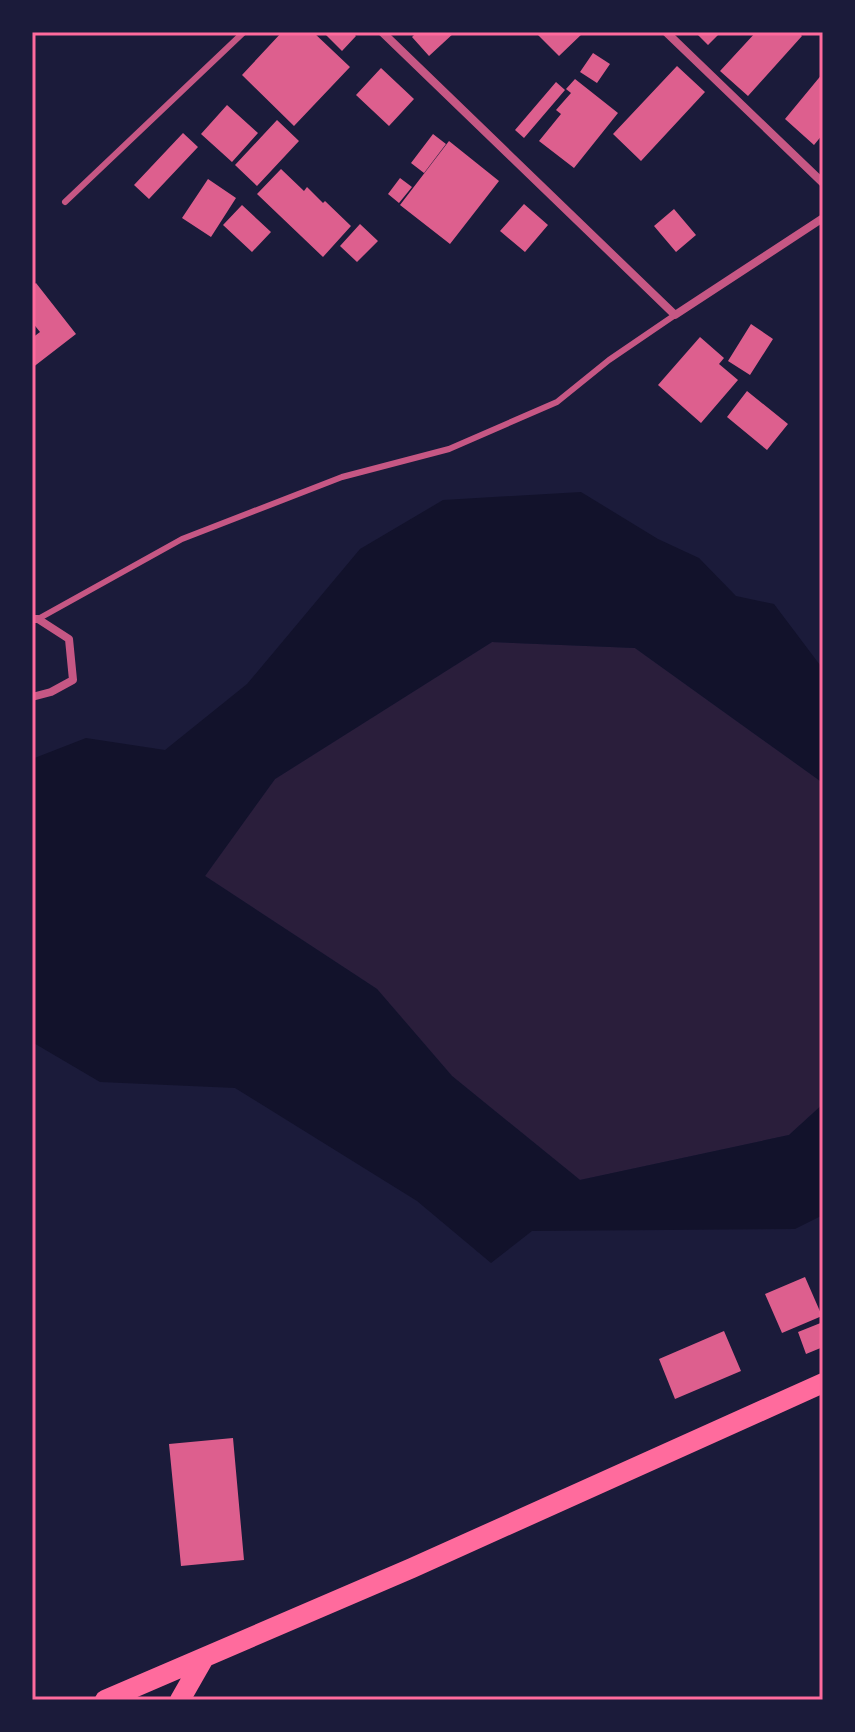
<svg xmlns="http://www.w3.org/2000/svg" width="855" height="1732" viewBox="0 0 855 1732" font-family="'Roboto Condensed',sans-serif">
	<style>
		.green { fill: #2a1e3b }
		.water { fill: #12122b }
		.building { fill: #dd5f8e }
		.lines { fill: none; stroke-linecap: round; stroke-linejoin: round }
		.service { stroke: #c65784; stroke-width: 6 }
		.minor { stroke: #c65784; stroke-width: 8 }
		.primary { stroke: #ff6b9d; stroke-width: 20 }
		.neatline { fill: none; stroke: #ff6b9d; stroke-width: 3 }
	</style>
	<rect width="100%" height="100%" fill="#1b1b3a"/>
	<path class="green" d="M 492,642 L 635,648 L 823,783 L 823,1104 L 789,1135 L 580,1180 L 452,1076 L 377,989 L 205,876 L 275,779 Z"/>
	<path class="water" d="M 581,492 L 658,539 L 699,558 L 736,596 L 774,604 L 823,669 L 823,783 L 635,648 L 492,642 L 275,779 L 205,876 L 377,989 L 452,1076 L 580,1180 L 789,1135 L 823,1104 L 823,1215 L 795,1229 L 532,1231 L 491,1263 L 417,1201 L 235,1088 L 100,1082 L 32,1042 L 32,759 L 86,738 L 165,750 L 247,684 L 360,549 L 443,500 Z"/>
	<path class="building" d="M 282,32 L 313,32 L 350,67 L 294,126 L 242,75 Z
		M 323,32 L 352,32 L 356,36 L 342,51 Z
		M 417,32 L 455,32 L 429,56 L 412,37 Z
		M 535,32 L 584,32 L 559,56 Z
		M 695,32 L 721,32 L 708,45 Z
		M 756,32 L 798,32 L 802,36 L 748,96 L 720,71 Z
		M 593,53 L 610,64 L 597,83 L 580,72 Z
		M 677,66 L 705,92 L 641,161 L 613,134 Z
		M 381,68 L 414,99 L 389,126 L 356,95 Z
		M 823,73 L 823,134 L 814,145 L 785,119 Z
		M 575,79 L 618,113 L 574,168 L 539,141 L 561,114 L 556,110 L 571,93 L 566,89 Z
		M 556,82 L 565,90 L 524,138 L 515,130 Z
		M 227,105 L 258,133 L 232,162 L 201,134 Z
		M 277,120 L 299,141 L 257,186 L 235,165 Z
		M 183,133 L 198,147 L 149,199 L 134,185 Z
		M 433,134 L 446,144 L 424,173 L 411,163 Z
		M 449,141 L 499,181 L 450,244 L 400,205 Z
		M 281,169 L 304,191 L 307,187 L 323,203 L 325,201 L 351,226 L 323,257 L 257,194 Z
		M 400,178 L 412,187 L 399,203 L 388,194 Z
		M 208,179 L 236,198 L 211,237 L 182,218 Z
		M 524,204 L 548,225 L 525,252 L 500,231 Z
		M 242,205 L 271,232 L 252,252 L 223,225 Z
		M 674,209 L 696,235 L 676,252 L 654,226 Z
		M 360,224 L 378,241 L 357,262 L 340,246 Z
		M 36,283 L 76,334 L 32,368 L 32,338 L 40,332 L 32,322 L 32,286 Z
		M 751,324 L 773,339 L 750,375 L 728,361 Z
		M 700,337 L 724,358 L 719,364 L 738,380 L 701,423 L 658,385 Z
		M 747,391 L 788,424 L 767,450 L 727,417 Z
		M 805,1277 L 822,1316 L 782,1333 L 765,1294 Z
		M 823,1322 L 823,1347 L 806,1354 L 798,1332 Z
		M 724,1331 L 741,1371 L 675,1399 L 659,1359 Z
		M 233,1438 L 244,1560 L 181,1566 L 169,1444 Z"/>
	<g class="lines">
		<path class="service" d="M 65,202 L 244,32
			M 38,619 L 182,539 L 342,477 L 449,449 L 557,402 L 609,360 L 675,315"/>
		<path class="minor" d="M 382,32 L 675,315 L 823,218
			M 666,32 L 823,183
			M 32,619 L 38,619 L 69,639 L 73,680 L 51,692 L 32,697"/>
		<path class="primary" d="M 105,1700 L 412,1568 L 823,1383
			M 180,1700 L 204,1658"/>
	</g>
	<rect width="855" height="1732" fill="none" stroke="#1b1b3a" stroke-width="68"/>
	<rect x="34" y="34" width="787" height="1664" class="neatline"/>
</svg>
